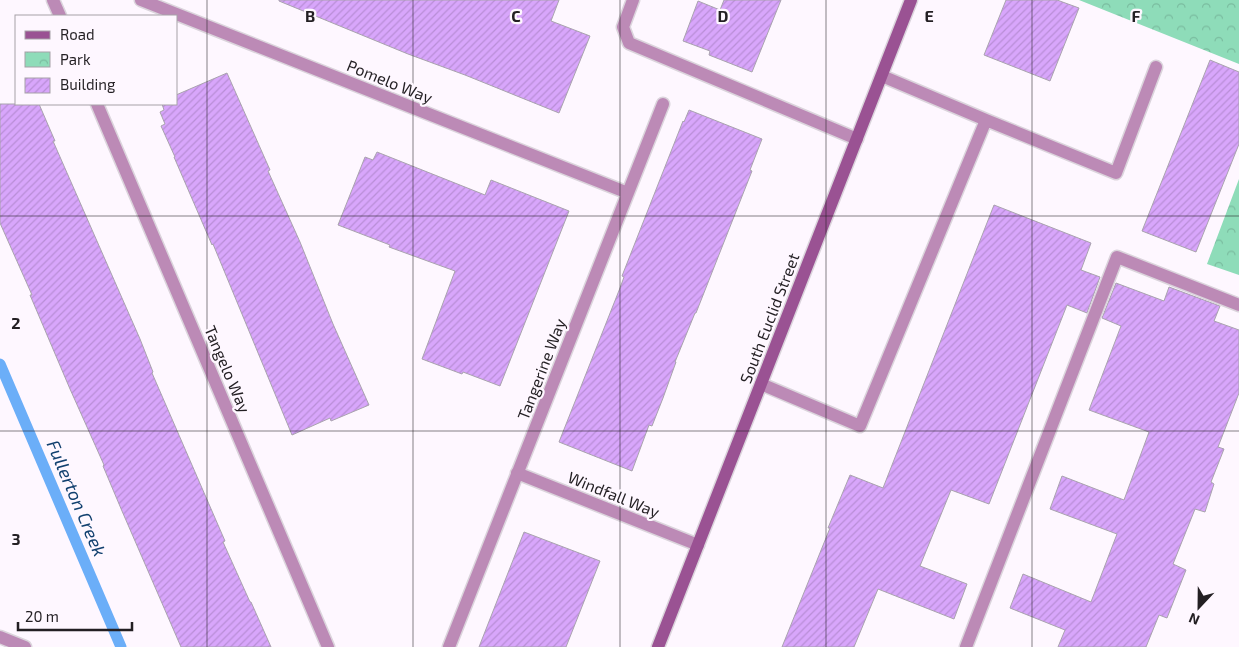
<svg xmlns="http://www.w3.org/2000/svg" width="1239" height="647" viewBox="0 0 1239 647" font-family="'Exo 2',sans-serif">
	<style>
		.park { fill: url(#park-crowns) }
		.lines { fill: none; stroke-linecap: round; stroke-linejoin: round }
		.stream { stroke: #6baef8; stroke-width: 11 }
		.building { fill: url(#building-hatch); stroke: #a9a3ae }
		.lane-casing { stroke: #dbd4dc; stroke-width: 15 }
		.street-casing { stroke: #dbd4dc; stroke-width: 15 }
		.secondary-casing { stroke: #dbd4dc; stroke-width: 15 }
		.lane { stroke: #bc8ab6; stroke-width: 12 }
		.street { stroke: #bc8ab6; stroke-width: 12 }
		.secondary { stroke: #9a5293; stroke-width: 12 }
		.grid { fill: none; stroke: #231f23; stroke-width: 1; stroke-opacity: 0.55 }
		.labels { text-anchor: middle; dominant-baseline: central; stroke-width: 4.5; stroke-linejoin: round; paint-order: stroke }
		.street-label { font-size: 16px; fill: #231f23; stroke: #fef7ff }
		.water-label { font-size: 18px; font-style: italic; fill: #11406f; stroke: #fef7ff }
		.grid-label { font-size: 16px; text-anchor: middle; font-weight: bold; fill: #231f23; stroke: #fef7ff; stroke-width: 4.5; stroke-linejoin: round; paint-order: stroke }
	</style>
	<defs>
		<pattern id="park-crowns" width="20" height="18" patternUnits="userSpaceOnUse" patternTransform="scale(1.25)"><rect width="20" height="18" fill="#8edcb9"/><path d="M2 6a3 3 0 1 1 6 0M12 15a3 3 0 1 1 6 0" fill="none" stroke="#7abc9f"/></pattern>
		<pattern id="building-hatch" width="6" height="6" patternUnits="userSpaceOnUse" patternTransform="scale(1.25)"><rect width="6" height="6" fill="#d8a6fb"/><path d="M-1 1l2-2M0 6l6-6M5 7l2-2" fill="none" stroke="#b98ed7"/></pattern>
	</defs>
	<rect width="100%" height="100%" fill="#fef7ff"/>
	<path class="park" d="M 1079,0 L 1239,0 L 1239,64 Z
		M 1239,179 L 1239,275 L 1207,264 Z"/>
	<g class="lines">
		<path class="stream" d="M 0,364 L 121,647"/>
	</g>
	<path class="building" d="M 279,0 L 559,0 L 551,21 L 590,36 L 559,113 L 465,75 L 408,54 L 279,1 Z
		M 724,0 L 781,0 L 752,72 L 709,55 L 710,51 L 683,41 L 698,1 L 720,10 Z
		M 1006,0 L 1057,0 L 1079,8 L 1050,81 L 984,55 Z
		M 1210,60 L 1239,72 L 1239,144 L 1196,252 L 1142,231 Z
		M 227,73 L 270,170 L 268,171 L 300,242 L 333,324 L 369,405 L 331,421 L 330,418 L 292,435 L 213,244 L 212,245 L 174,157 L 175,157 L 161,126 L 165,124 L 160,112 L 164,110 L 162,104 L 176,104 L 176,95 Z
		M 0,104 L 39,104 L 55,141 L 53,141 L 140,339 L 153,372 L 152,373 L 225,541 L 223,542 L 250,602 L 251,602 L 271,647 L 181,647 L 122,511 L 103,466 L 104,465 L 70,389 L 30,295 L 32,295 L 0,223 Z
		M 689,110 L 762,139 L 750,170 L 752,171 L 696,313 L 695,313 L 675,362 L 676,362 L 663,398 L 652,426 L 649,425 L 632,471 L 559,442 L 620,288 L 624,277 L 622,276 L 683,121 L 684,122 Z
		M 377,152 L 485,195 L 491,180 L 569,211 L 500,386 L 463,372 L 462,374 L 422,359 L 455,271 L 389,247 L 390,245 L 338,225 L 365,157 L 373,160 Z
		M 994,205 L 1091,243 L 1081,270 L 1100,277 L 1087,313 L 1067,305 L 989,504 L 951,490 L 920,566 L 967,584 L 954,619 L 878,589 L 854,647 L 782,647 L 830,528 L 828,528 L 850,475 L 883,488 Z
		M 1116,283 L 1164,301 L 1169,287 L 1220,306 L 1214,321 L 1239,330 L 1239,393 L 1218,447 L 1224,449 L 1211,482 L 1214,484 L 1205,512 L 1195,509 L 1173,564 L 1186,570 L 1167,618 L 1159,615 L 1146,647 L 1058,647 L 1065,630 L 1010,608 L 1023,574 L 1091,602 L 1117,534 L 1050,509 L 1062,476 L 1124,500 L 1149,432 L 1089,410 L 1121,326 L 1102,318 Z
		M 524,532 L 600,561 L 566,647 L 479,647 Z"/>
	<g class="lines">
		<g class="lane-casing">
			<path id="lane" d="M 633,0 L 623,27 L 629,43 L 857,139
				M 986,120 L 1116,173 L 1156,67
				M 761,384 L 860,426 L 986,120 L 882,76
				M 0,637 L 25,647
				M 966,647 L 1117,257 L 1239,305"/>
		</g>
		<g class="street-casing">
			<path id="street" d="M 53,0 L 60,16
				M 141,0 L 628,193
				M 97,104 L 328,647
				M 517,473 L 698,545
				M 449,647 L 663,104"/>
		</g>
		<g class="secondary-casing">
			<path id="secondary" d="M 658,647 L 911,0"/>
		</g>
		<use href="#lane" class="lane"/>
		<use href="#street" class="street"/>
		<use href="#secondary" class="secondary"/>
	</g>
	<path class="grid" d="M 207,0 L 207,647M 413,0 L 413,647M 620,0 L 620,647M 826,0 L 826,647M 1032,0 L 1032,647M 0,216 L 1239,216M 0,431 L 1239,431"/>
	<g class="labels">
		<g class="street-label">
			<text transform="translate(390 81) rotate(22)">Pomelo Way</text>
			<text transform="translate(769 318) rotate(-69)">South Euclid Street</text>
			<text transform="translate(228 369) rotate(67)">Tangelo Way</text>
			<text transform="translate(541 369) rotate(-69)">Tangerine Way</text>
			<text transform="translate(614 494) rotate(22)">Windfall Way</text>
		</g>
		<g class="water-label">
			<text transform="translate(77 498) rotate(67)">Fullerton Creek</text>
		</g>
	</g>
	<g class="grid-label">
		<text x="310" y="22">B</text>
		<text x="516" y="22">C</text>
		<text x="723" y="22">D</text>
		<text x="929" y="22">E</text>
		<text x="1136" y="22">F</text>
		<text x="16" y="329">2</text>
		<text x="16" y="545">3</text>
	</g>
	<rect x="15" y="15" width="162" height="90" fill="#fef7ff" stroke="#a6a1a7"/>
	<rect x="25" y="31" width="25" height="8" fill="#9a5293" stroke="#a6a1a7"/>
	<text x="60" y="40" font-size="15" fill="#231f23">Road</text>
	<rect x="25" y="52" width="25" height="15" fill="url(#park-crowns)" stroke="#a6a1a7"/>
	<text x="60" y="65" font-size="15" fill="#231f23">Park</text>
	<rect x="25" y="78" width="25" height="15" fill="url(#building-hatch)" stroke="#a6a1a7"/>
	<text x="60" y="90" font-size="15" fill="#231f23">Building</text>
	<g transform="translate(1199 607) rotate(202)" stroke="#fef7ff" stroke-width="4" paint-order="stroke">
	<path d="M0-4L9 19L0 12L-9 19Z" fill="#231f23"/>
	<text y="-8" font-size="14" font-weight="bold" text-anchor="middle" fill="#231f23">N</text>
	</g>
	<path d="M18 622v8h114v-8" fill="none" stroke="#231f23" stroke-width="2.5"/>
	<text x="25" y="622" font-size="15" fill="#231f23" stroke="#fef7ff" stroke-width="4" paint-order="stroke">20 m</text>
</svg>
